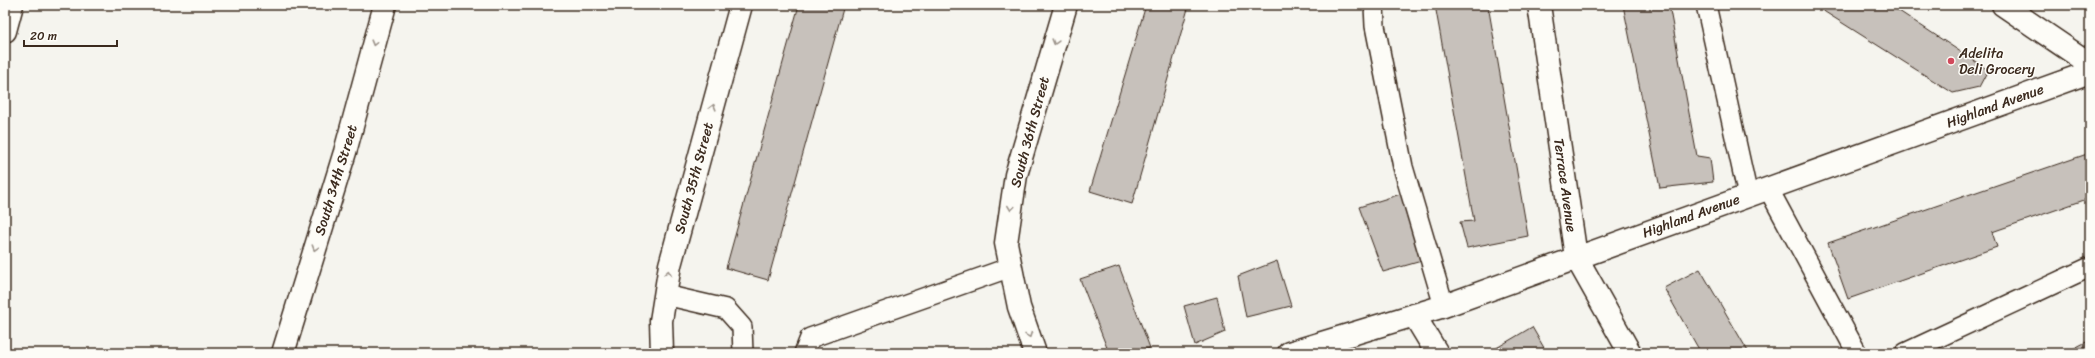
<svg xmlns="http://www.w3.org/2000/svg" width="2095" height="358" viewBox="0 0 2095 358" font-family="Sriracha,sans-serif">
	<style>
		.building { fill: #c7c1bb; stroke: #3b2a1e }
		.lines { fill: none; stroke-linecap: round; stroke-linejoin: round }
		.lane-casing { stroke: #3b2a1e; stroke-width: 22 }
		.street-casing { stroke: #3b2a1e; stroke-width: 25 }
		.secondary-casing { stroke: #3b2a1e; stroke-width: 25 }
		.lane { stroke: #fdfcf7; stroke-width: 19 }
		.street { stroke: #fdfcf7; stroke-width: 22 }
		.secondary { stroke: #fdfcf7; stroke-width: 22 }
		.oneway { stroke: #9c938a }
		.poi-dot { fill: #d1495b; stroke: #fdfcf7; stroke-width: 1.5 }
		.labels { text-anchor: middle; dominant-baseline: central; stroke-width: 3; stroke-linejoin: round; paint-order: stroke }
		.poi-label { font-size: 14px; fill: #3b2a1e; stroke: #fdfcf7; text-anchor: start }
		.street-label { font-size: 14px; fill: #3b2a1e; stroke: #fdfcf7 }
	</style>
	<rect width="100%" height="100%" fill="#f5f4ee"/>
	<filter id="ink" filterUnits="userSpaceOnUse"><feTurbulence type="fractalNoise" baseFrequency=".025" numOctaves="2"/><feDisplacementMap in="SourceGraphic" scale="8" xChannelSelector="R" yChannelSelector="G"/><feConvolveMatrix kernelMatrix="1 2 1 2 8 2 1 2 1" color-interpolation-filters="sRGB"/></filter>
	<g filter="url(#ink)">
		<path class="building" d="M 799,5 L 844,5 L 768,280 L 726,268 Z
			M 1146,5 L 1189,5 L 1132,204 L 1090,191 Z
			M 1435,5 L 1488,5 L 1528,236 L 1467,248 L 1460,222 L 1474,221 Z
			M 1623,5 L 1669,5 L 1697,156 L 1710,158 L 1713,182 L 1660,188 Z
			M 1814,5 L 1890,5 L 1988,70 L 1979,87 L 1953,93 Z
			M 2090,153 L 2090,198 L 1992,232 L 1997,247 L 1848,299 L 1828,243 Z
			M 1407,192 L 1425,260 L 1383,272 L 1359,207 Z
			M 1277,261 L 1291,306 L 1246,317 L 1238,276 Z
			M 1119,266 L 1150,348 L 1128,353 L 1109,353 L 1080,279 Z
			M 1700,269 L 1749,353 L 1701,353 L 1664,288 Z
			M 1217,297 L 1225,332 L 1195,345 L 1184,306 Z
			M 1532,327 L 1547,353 L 1488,353 Z
			M 2090,340 L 2090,353 L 2065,353 Z
			M 988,348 L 989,353 L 974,353 Z"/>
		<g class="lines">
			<g class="lane-casing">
				<path id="lane" d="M 1374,5 L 1375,26 L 1403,167 L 1444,306
					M 1706,5 L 1748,196
					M 1768,188 L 1857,353
					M 665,295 L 726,309 L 742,327 L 743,353
					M 804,353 L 810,338 L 1011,267
					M 1905,353 L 2090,267"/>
			</g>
			<g class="street-casing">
				<path id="street" d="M 2003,5 L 2090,64
					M 5,31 L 12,5
					M 1414,315 L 1437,353
					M 283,353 L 345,152 L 385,5
					M 662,353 L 661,321 L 670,265 L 741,5
					M 1035,353 L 1019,307 L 1006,243 L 1016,175 L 1066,5"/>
			</g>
			<g class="secondary-casing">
				<path id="secondary" d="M 1539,5 L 1576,257 L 1630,353
					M 1289,353 L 1444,306 L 2090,72"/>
			</g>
			<use href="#lane" class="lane"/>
			<use href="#street" class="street"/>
			<use href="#secondary" class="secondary"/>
		</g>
		<defs><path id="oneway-chevron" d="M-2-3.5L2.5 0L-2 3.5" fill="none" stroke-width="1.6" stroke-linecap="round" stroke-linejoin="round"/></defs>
		<g class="oneway">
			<use href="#oneway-chevron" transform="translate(1055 42) rotate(106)"/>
			<use href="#oneway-chevron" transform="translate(374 43) rotate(105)"/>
			<use href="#oneway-chevron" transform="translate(713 107) rotate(-75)"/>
			<use href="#oneway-chevron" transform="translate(1011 208) rotate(98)"/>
			<use href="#oneway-chevron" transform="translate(315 248) rotate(107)"/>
			<use href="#oneway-chevron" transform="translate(668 273) rotate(-81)"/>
			<use href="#oneway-chevron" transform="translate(1029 335) rotate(70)"/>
		</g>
	</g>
	<circle class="poi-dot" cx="1951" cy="61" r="4"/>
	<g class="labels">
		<g class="poi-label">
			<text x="1959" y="53">Adelita<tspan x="1959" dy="16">Deli Grocery</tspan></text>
		</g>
		<g class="street-label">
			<text transform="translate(1995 106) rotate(-20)">Highland Avenue</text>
			<text transform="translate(1030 132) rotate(-75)">South 36th Street</text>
			<text transform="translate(694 178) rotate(-75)">South 35th Street</text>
			<text transform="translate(336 180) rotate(-73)">South 34th Street</text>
			<text transform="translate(1565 185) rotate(82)">Terrace Avenue</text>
			<text transform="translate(1691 216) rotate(-20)">Highland Avenue</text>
		</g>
	</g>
	<rect width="2095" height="358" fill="none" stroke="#fdfcf7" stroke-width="20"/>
	<rect x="10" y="10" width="2075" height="338" fill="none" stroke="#3b2a1e" stroke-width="1.5" filter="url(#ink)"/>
	<path d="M24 40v6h93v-6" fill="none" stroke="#3b2a1e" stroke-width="2"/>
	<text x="30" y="40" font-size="12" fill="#3b2a1e" stroke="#fdfcf7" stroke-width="3" paint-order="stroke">20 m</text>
</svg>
